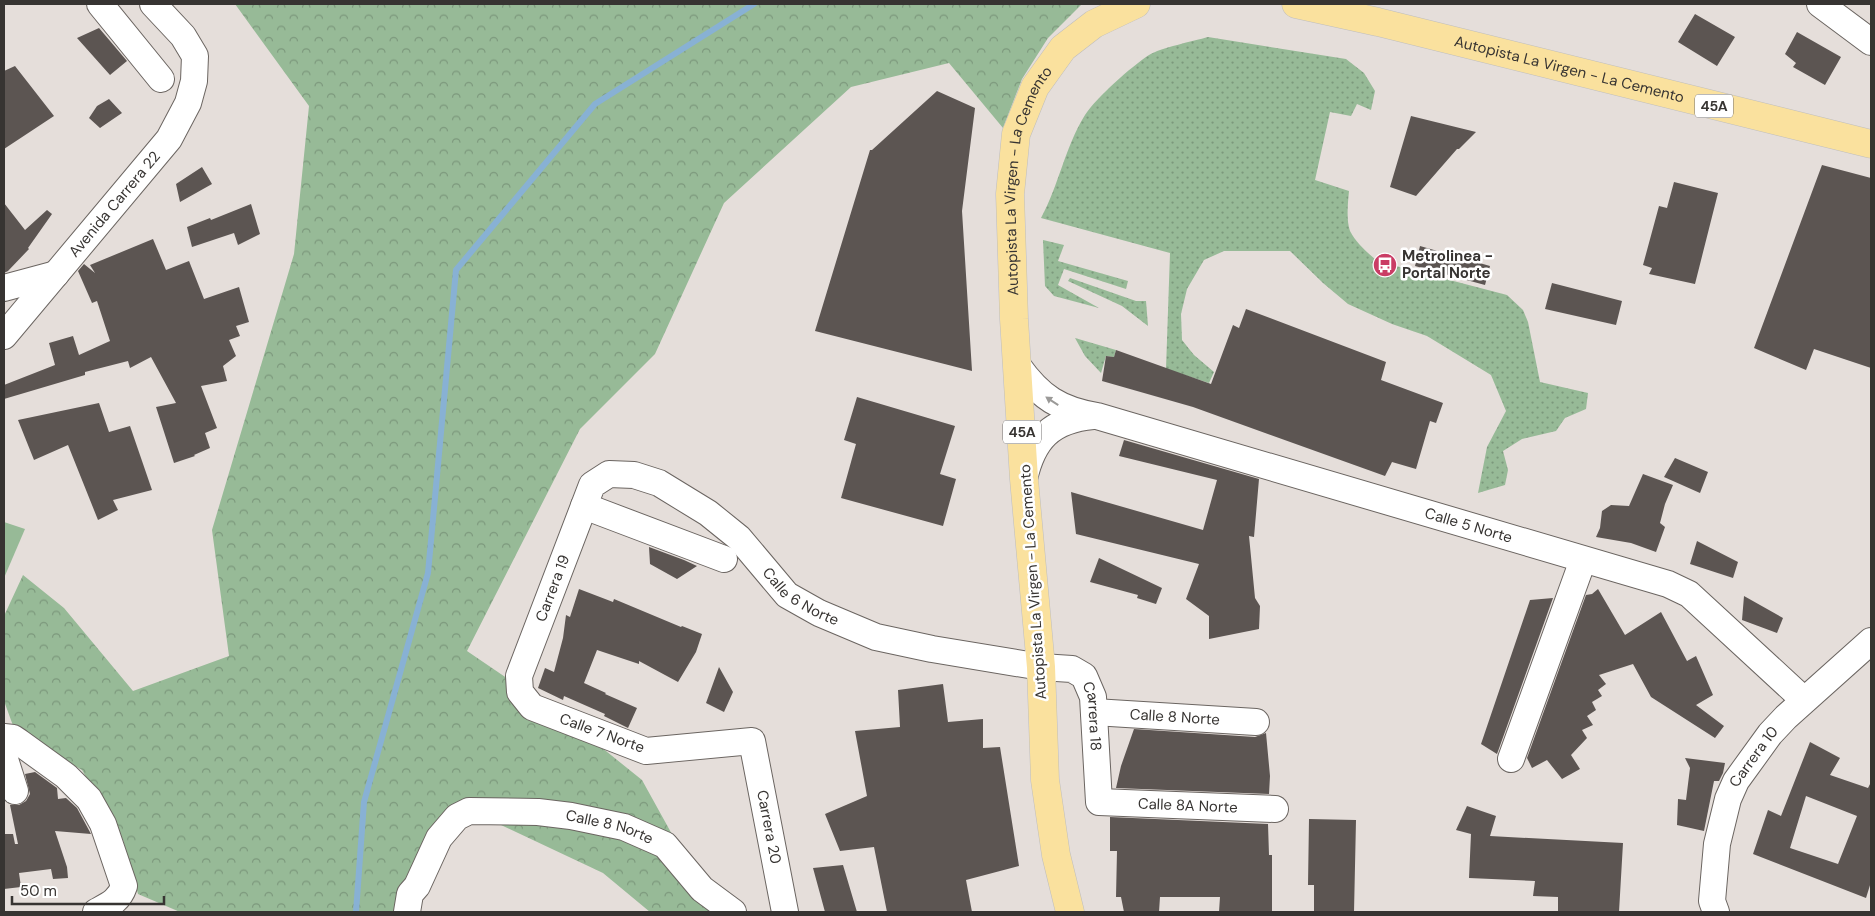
<svg xmlns="http://www.w3.org/2000/svg" width="1875" height="916" viewBox="0 0 1875 916" font-family="'DM Sans',sans-serif">
	<style>
		.grass { fill: url(#grass-dots) }
		.forest { fill: url(#forest-crowns) }
		.pitch { fill: #97ba97 }
		.lines { fill: none; stroke-linecap: round; stroke-linejoin: round }
		.stream { stroke: #88b1d4; stroke-width: 6 }
		.building { fill: #5c5552; fill-rule: evenodd }
		.minor-casing { stroke: #6b6561; stroke-width: 28 }
		.major-casing { stroke: #bfbebd; stroke-width: 29 }
		.minor { stroke: #fff; stroke-width: 26 }
		.major { stroke: #fae19e; stroke-width: 28 }
		.oneway { fill: #9b9a98 }
		.labels { text-anchor: middle; dominant-baseline: central; stroke-width: 5; stroke-linejoin: round; paint-order: stroke }
		.shield { fill: #fff; stroke: #737170; stroke-width: 1 }
		.shield-label { font-size: 14px; font-weight: bold; fill: #373432 }
		.street-label { font-size: 15px; fill: #373432; stroke: #fff }
		.poi-label { font-size: 15px; font-weight: bold; fill: #373432; stroke: #fff; text-anchor: start }
	</style>
	<defs>
		<pattern id="grass-dots" width="8" height="8" patternUnits="userSpaceOnUse" patternTransform="scale(1.25)"><rect width="8" height="8" fill="#97ba97"/><path d="M2 2h.1M6 6h.1" fill="none" stroke="#7c987c" stroke-width="1.8" stroke-linecap="round"/></pattern>
		<pattern id="forest-crowns" width="20" height="18" patternUnits="userSpaceOnUse" patternTransform="scale(1.25)"><rect width="20" height="18" fill="#97ba97"/><path d="M2 6a3 3 0 1 1 6 0M12 15a3 3 0 1 1 6 0" fill="none" stroke="#7c987c"/></pattern>
	</defs>
	<rect width="100%" height="100%" fill="#e5deda"/>
	<path class="grass" d="M 1208,37 L 1346,59 L 1364,73 L 1375,91 L 1371,110 L 1357,104 L 1351,116 L 1330,112 L 1315,180 L 1349,191 C 1348,202 1346,220 1350,231 C 1356,243 1368,253 1377,261 L 1507,295 L 1523,310 L 1528,322 L 1540,382 L 1588,393 L 1586,409 L 1565,418 L 1556,431 L 1522,439 L 1503,451 L 1508,470 L 1505,485 L 1478,493 L 1487,447 L 1506,411 L 1491,375 L 1427,336 L 1392,324 L 1348,304 L 1323,283 L 1290,251 L 1224,251 L 1204,260 L 1187,289 L 1181,314 L 1182,340 L 1194,355 L 1214,372 L 1209,383 L 1166,369 L 1170,253 L 1041,218 C 1059,185 1065,147 1085,115 C 1096,98 1132,66 1149,55 C 1160,48 1194,41 1208,37 Z
		M 1043,240 L 1064,245 L 1058,261 L 1128,281 L 1126,289 L 1064,269 L 1058,285 L 1099,308 L 1054,296 L 1045,286 Z
		M 1070,278 L 1136,301 L 1146,301 L 1148,326 L 1122,306 L 1068,281 Z
		M 1075,338 L 1116,350 L 1114,357 L 1106,356 L 1101,373 L 1085,356 Z"/>
	<path class="forest" d="M 235,4 L 1082,4 L 1048,38 L 1022,79 L 1003,128 L 949,63 L 851,87 L 724,203 L 655,354 L 580,429 L 467,651 L 560,714 L 642,780 L 715,912 L 650,912 L 603,873 L 465,808 L 406,912 L 180,912 L 138,894 L 123,840 L 82,770 L 15,731 L 4,701 L 4,616 L 23,575 L 64,608 L 133,691 L 229,656 L 212,530 L 294,254 L 309,106 Z"/>
	<path class="pitch" d="M 4,522 L 25,529 L 4,578 Z"/>
	<g class="lines">
		<path class="stream" d="M 356,912 L 364,802 L 428,573 L 456,270 L 595,104 L 754,4"/>
	</g>
	<path class="building" d="M 1695,14 L 1735,37 L 1717,66 L 1678,42 Z
		M 99,28 L 127,61 L 110,75 L 77,38 Z
		M 1797,32 L 1841,57 L 1825,85 L 1793,67 L 1796,63 L 1785,54 Z
		M 15,66 L 54,116 L 4,149 L 4,71 Z
		M 937,91 L 975,108 L 962,211 L 972,371 L 815,331 L 870,150 L 872,150 Z
		M 109,99 L 122,113 L 100,128 L 89,118 L 97,106 Z
		M 1411,116 L 1476,132 L 1459,149 L 1457,149 L 1416,196 L 1390,187 Z
		M 1822,165 L 1871,178 L 1871,368 L 1814,349 L 1806,370 L 1754,348 Z
		M 202,167 L 212,184 L 180,202 L 176,184 Z
		M 1674,182 L 1718,193 L 1695,284 L 1649,274 L 1652,268 L 1643,265 L 1659,206 L 1667,208 Z
		M 4,203 L 25,230 L 47,210 L 52,214 L 28,248 L 29,249 L 8,271 L 4,273 Z
		M 251,204 L 260,234 L 238,245 L 234,233 L 192,247 L 187,227 L 210,218 L 211,220 Z
		M 153,239 L 166,270 L 189,261 L 204,299 L 239,287 L 249,322 L 236,326 L 240,336 L 229,340 L 236,356 L 223,366 L 227,381 L 201,386 L 217,428 L 205,433 L 210,448 L 194,455 L 195,456 L 174,463 L 156,407 L 176,403 L 151,357 L 130,368 L 128,361 L 85,372 L 85,375 L 4,399 L 4,385 L 55,365 L 49,343 L 73,336 L 79,355 L 110,341 L 97,301 L 92,303 L 78,271 L 84,264 L 95,273 L 90,265 Z
		M 1420,246 L 1490,266 L 1485,285 L 1415,266 Z
		M 1552,283 L 1622,301 L 1616,325 L 1545,309 Z
		M 1246,309 L 1386,362 L 1381,380 L 1443,403 L 1436,423 L 1430,421 L 1416,469 L 1392,462 L 1385,476 L 1193,407 L 1102,381 L 1106,356 L 1114,357 L 1116,350 L 1211,384 L 1233,325 L 1239,328 Z
		M 857,397 L 955,426 L 940,474 L 956,479 L 943,526 L 841,498 L 856,444 L 844,440 Z
		M 99,403 L 109,432 L 130,426 L 152,490 L 113,500 L 118,510 L 98,520 L 68,445 L 34,460 L 18,420 Z
		M 1124,440 L 1259,479 L 1254,537 L 1249,536 L 1255,598 L 1260,606 L 1259,629 L 1209,639 L 1209,616 L 1186,599 L 1199,564 L 1076,534 L 1071,492 L 1203,530 L 1217,480 L 1119,456 Z
		M 1675,458 L 1708,472 L 1700,493 L 1664,477 Z
		M 1643,474 L 1673,485 L 1665,504 L 1660,523 L 1665,527 L 1656,552 L 1631,543 L 1596,537 L 1600,528 L 1602,511 L 1611,505 L 1629,506 Z
		M 1697,541 L 1738,562 L 1733,578 L 1690,564 Z
		M 649,547 L 684,560 L 697,566 L 677,579 L 650,564 Z
		M 1099,558 L 1162,588 L 1156,604 L 1137,598 L 1138,595 L 1090,582 Z
		M 579,589 L 613,602 L 614,599 L 681,627 L 682,626 L 702,634 L 696,652 L 678,682 L 639,661 L 639,664 L 597,650 L 584,683 L 606,693 L 605,694 L 637,708 L 628,728 L 604,716 L 605,714 L 564,696 L 563,700 L 538,688 L 545,668 L 554,672 L 563,638 L 566,615 L 570,617 Z
		M 1598,589 L 1625,635 L 1661,612 L 1687,661 L 1696,656 L 1713,695 L 1696,705 L 1724,726 L 1715,738 L 1651,697 L 1633,664 L 1599,675 L 1606,684 L 1598,690 L 1602,696 L 1592,702 L 1596,710 L 1587,716 L 1593,725 L 1582,730 L 1587,738 L 1571,755 L 1580,769 L 1562,779 L 1547,760 L 1532,768 L 1527,758 L 1586,595 L 1592,594 Z
		M 1744,596 L 1783,618 L 1777,633 L 1742,620 Z
		M 1553,598 L 1497,754 L 1481,744 L 1530,600 Z
		M 719,667 L 733,692 L 724,712 L 706,703 Z
		M 943,684 L 948,722 L 983,719 L 983,748 L 1000,747 L 1019,866 L 966,880 L 972,912 L 887,912 L 874,847 L 840,851 L 825,814 L 867,796 L 855,731 L 900,727 L 898,690 Z
		M 1134,729 L 1255,737 L 1266,733 L 1270,776 L 1269,794 L 1116,788 L 1121,766 Z
		M 1810,742 L 1840,758 L 1830,775 L 1868,788 L 1871,782 L 1871,882 L 1866,898 L 1753,854 L 1768,810 L 1781,816 ZM 1806,796 L 1857,816 L 1838,864 L 1790,848 Z
		M 1685,758 L 1725,763 L 1723,773 L 1719,781 L 1714,781 L 1704,831 L 1677,825 L 1678,799 L 1686,800 L 1690,768 Z
		M 35,772 L 57,788 L 58,799 L 66,798 L 77,808 L 91,834 L 55,831 L 67,867 L 68,878 L 53,879 L 51,869 L 19,873 L 21,887 L 4,889 L 4,834 L 13,834 L 15,844 L 18,844 L 10,805 L 19,805 L 26,801 L 30,794 L 25,774 Z
		M 1467,806 L 1496,816 L 1490,836 L 1623,843 L 1619,912 L 1558,912 L 1558,897 L 1533,896 L 1535,881 L 1469,878 L 1471,834 L 1456,830 Z
		M 1110,817 L 1268,824 L 1269,855 L 1272,855 L 1272,912 L 1219,912 L 1220,897 L 1160,897 L 1159,912 L 1124,912 L 1121,897 L 1116,897 L 1117,851 L 1110,851 Z
		M 1309,819 L 1356,820 L 1354,912 L 1314,912 L 1314,885 L 1308,885 Z
		M 843,865 L 857,912 L 825,912 L 813,868 Z"/>
	<g class="lines">
		<g class="minor-casing">
			<g id="minor">
				<path d="M 100,4 L 161,79"/>
				<path d="M 1820,4 L 1871,42"/>
				<path d="M 4,288 L 56,274"/>
				<path id="s1" d="M 4,336 L 169,139 L 188,103 L 194,81 L 195,56 L 183,36 L 153,4"/>
				<path id="s2" d="M 1018,366 C 1040,397 1060,410 1097,416 L 1668,584 L 1689,594 L 1804,700"/>
				<path d="M 1024,479 C 1033,439 1051,420 1093,416"/>
				<path d="M 584,506 L 724,559"/>
				<path id="s3" d="M 1094,712 L 1256,722"/>
				<path d="M 4,737 L 13,738 L 19,742 L 66,776 L 89,799 L 103,824 L 124,886 C 119,901 109,905 96,912"/>
				<path d="M 4,756 L 15,791"/>
				<path d="M 1511,759 L 1583,560"/>
				<path id="s4" d="M 407,912 L 410,894 L 417,886 L 439,838 L 457,817 L 469,811 L 538,812 L 571,816 L 624,827 L 665,845 L 702,889 L 733,912"/>
				<path id="s5" d="M 785,912 L 752,741 L 646,751 L 532,707 L 520,692 L 519,676 L 592,485 L 609,474 L 634,475 L 659,483 L 708,513 L 739,538 L 787,595 L 819,613 L 876,637 L 932,649 L 1041,667 L 1072,669 L 1084,676 L 1093,697 L 1099,802 L 1275,809"/>
				<path id="s6" d="M 1716,912 L 1712,901 L 1717,844 L 1728,799 L 1736,781 L 1770,734 L 1786,717 L 1871,641"/>
			</g>
		</g>
		<g class="major-casing">
			<g id="major">
				<path id="s7" d="M 1296,4 L 1378,22 L 1871,144"/>
				<path id="s8" d="M 1070,912 L 1056,855 L 1045,780 L 1041,667 L 1024,479 L 1014,319 L 1010,194 L 1016,134 L 1035,87 L 1063,48 L 1094,24 L 1136,4"/>
			</g>
		</g>
		<use href="#minor" class="minor"/>
		<use href="#major" class="major"/>
	</g>
	<defs><path id="oneway-solid" d="M-6-.8H1V-3.2L6.5 0L1 3.2V.8H-6Z" transform="scale(1.25)"/></defs>
	<use class="oneway" href="#oneway-solid" transform="translate(1052 401) rotate(-147)"/>
	<defs>
		<g id="bus-disc" transform="scale(1.25)"><circle r="9.5" fill="#ca3c65" stroke="#fff"/><path d="M-5-6H5V4H4V6H2V4H-2V6H-4V4H-5ZM-3.5-4V0h7V-4ZM-3.5 1.2v1.5H-2V1.2ZM2 1.2v1.5H3.5V1.2Z" fill="#fff"/></g>
	</defs>
	<g fill-rule="evenodd">
		<use href="#bus-disc" x="1385" y="265"/>
	</g>
	<g class="labels">
		<g class="shield">
			<rect x="1695" y="94.5" width="38" height="23" rx="4"/>
			<rect x="1003" y="420.5" width="38" height="23" rx="4"/>
		</g>
		<g class="shield-label">
			<text x="1714" y="106">45A</text>
			<text x="1022" y="432">45A</text>
		</g>
		<g class="street-label">
			<text stroke="none"><textPath href="#s7" startOffset="281">Autopista La Virgen - La Cemento</textPath></text>
			<text stroke="none"><textPath href="#s8" startOffset="738">Autopista La Virgen - La Cemento</textPath></text>
			<text stroke="none"><textPath href="#s1" startOffset="172">Avenida Carrera 22</textPath></text>
			<text stroke="none"><textPath href="#s2" startOffset="484">Calle 5 Norte</textPath></text>
			<text transform="translate(1033 582) rotate(-94)">Autopista La Virgen - La Cemento</text>
			<text stroke="none"><textPath href="#s5" startOffset="532">Carrera 19</textPath></text>
			<text stroke="none"><textPath href="#s5" startOffset="898">Calle 6 Norte</textPath></text>
			<text stroke="none"><textPath href="#s5" startOffset="1239">Carrera 18</textPath></text>
			<text stroke="none"><textPath href="#s3" startOffset="81">Calle 8 Norte</textPath></text>
			<text transform="translate(602 733) rotate(20)">Calle 7 Norte</text>
			<text stroke="none"><textPath href="#s6" startOffset="165">Carrera 10</textPath></text>
			<text stroke="none"><textPath href="#s5" startOffset="1414">Calle 8A Norte</textPath></text>
			<text transform="translate(769 827) rotate(79)">Carrera 20</text>
			<text stroke="none"><textPath href="#s4" startOffset="265">Calle 8 Norte</textPath></text>
		</g>
		<g class="poi-label">
			<text x="1402" y="256">Metrolinea -<tspan x="1402" dy="17">Portal Norte</tspan></text>
		</g>
	</g>
	<rect width="1875" height="916" fill="none" stroke="#373432" stroke-width="10"/>
	<path d="M12 896v8h152v-8" fill="none" stroke="#373432" stroke-width="2.5"/>
	<text x="20" y="896" font-size="15" fill="#373432" stroke="#ffffff" stroke-width="4" paint-order="stroke">50 m</text>
</svg>
